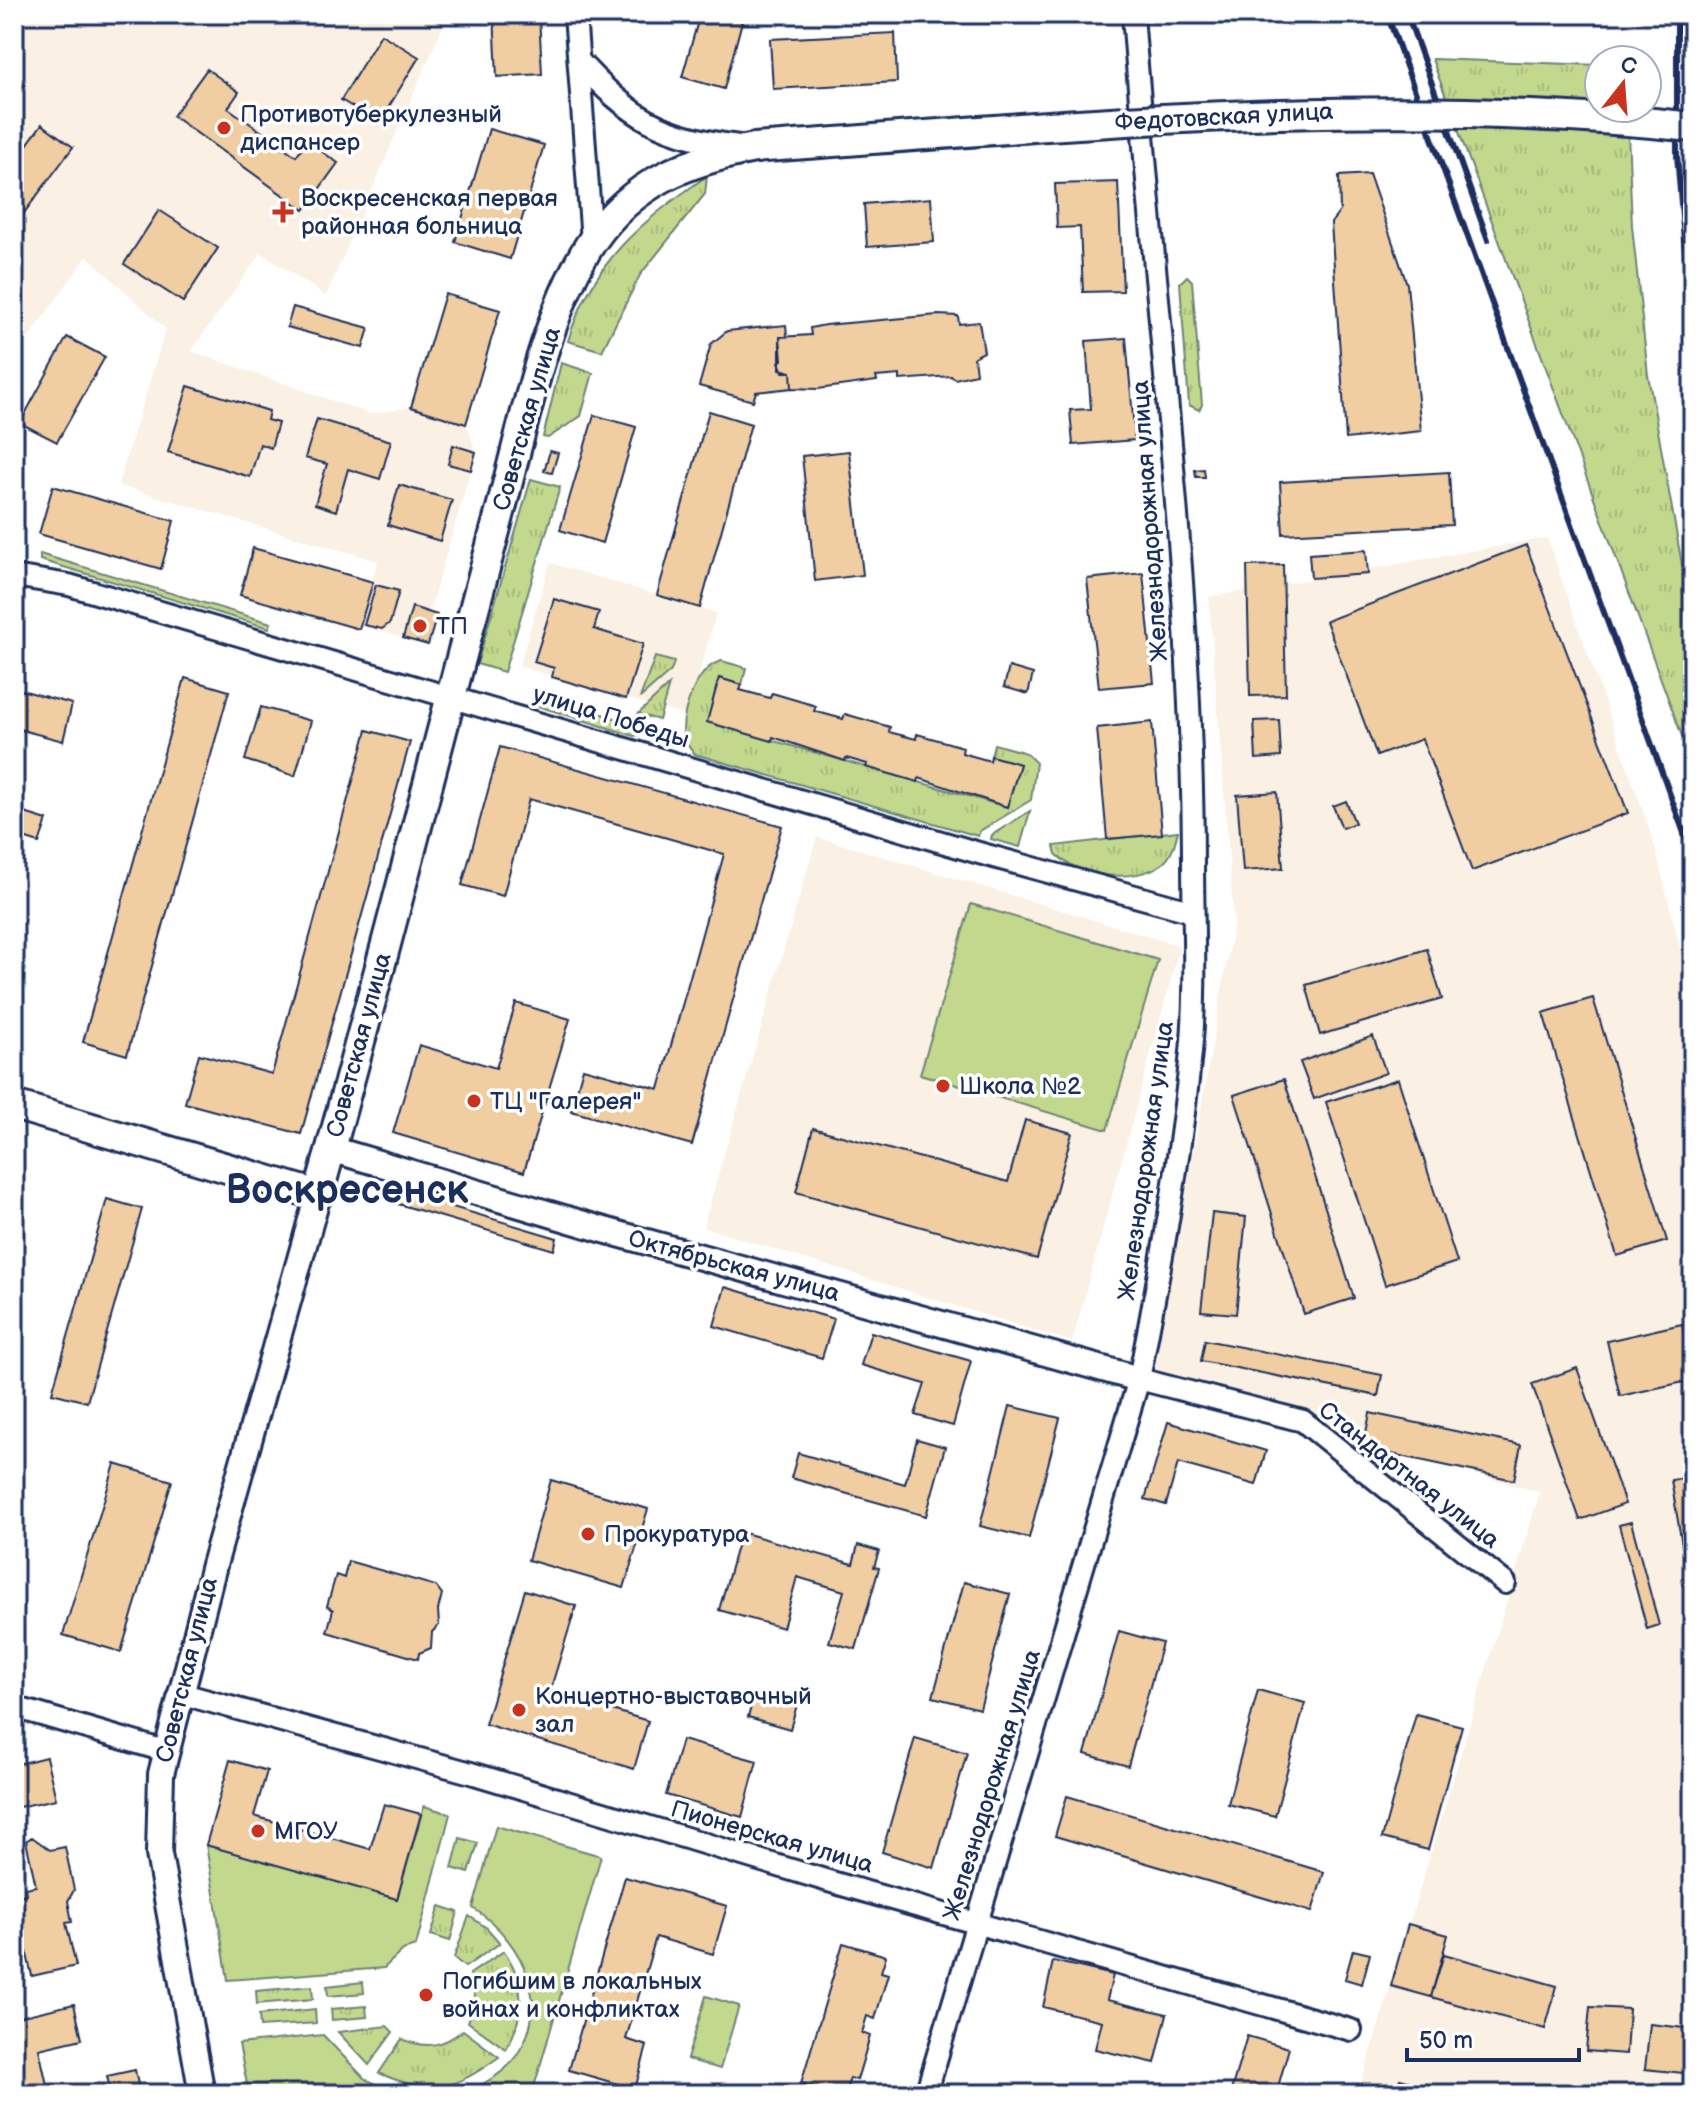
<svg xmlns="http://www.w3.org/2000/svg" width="1707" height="2108" viewBox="0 0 1707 2108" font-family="'Balsamiq Sans',sans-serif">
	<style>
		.built { fill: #faf0e3 }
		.grass { fill: url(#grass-tufts); stroke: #6e8476; stroke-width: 2 }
		.green { fill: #c2d88d; stroke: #6e8476; stroke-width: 2 }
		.building { fill: #f0cea1; stroke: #1b2f5e; stroke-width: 2 }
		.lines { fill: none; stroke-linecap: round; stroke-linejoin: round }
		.minor-casing { stroke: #1b2f5e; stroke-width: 26 }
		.tertiary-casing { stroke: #1b2f5e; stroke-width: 30 }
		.secondary-casing { stroke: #1b2f5e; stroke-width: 34 }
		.minor { stroke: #fff; stroke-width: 20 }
		.tertiary { stroke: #fff; stroke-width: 24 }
		.secondary { stroke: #fff; stroke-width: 28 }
		.rail { stroke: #1b2f5e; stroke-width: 6 }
		.secondary-bridge-casing { stroke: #1b2f5e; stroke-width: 34; stroke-linecap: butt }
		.secondary-bridge { stroke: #fff; stroke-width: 28 }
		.poi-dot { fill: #c8321e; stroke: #fff; stroke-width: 3 }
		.labels { text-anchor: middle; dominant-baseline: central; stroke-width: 7; stroke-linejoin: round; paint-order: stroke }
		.poi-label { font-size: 24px; fill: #1b2f5e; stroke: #fff; text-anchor: start }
		.street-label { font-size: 24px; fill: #1b2f5e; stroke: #fff }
		.town-label { font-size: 40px; font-weight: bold; fill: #1b2f5e; stroke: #fff }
	</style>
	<defs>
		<pattern id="grass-tufts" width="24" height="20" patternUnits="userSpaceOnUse" patternTransform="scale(2)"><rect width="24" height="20" fill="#c2d88d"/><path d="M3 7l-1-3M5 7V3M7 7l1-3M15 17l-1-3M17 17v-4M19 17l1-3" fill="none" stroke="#a6ba7c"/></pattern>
	</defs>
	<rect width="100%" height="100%" fill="#fff"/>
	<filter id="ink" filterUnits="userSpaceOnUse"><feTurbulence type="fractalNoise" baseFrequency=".0125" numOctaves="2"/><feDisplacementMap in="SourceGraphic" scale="16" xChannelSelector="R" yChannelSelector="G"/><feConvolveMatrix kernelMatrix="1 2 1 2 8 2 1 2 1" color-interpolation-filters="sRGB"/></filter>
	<g filter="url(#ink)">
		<path class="built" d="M 14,14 L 448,14 L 326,296 L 261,253 L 191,351 L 370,414 L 411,407 L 466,424 L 476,452 L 429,612 L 437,615 L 428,645 L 360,625 L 378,561 L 118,485 L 166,329 L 87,256 L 14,358 Z
			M 1547,538 L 1653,840 L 1693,1001 L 1693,2094 L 1358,2094 L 1540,1492 L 1152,1386 L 1234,922 L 1209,597 Z
			M 550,563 L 716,613 L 687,716 L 519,666 Z
			M 817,837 L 1180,946 L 1072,1342 L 703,1227 Z"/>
		<path class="grass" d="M 1432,59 L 1599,65 L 1599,108 L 1627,108 L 1632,226 L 1648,375 L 1693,626 L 1693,766 Z
			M 707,176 L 705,194 L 640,275 L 602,351 L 568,341 C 592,262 641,221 707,176 Z
			M 1187,276 L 1192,281 L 1202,405 L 1199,410 L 1189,405 L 1180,283 Z
			M 561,363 L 593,373 L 581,416 L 548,438 L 543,437 Z
			M 531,479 L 560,487 L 504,672 L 477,664 Z
			M 40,554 L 271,623 L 269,628 L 40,560 Z
			M 655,657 L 674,662 L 671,671 L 640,698 Z
			M 722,661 L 746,668 L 742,685 L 719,678 L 707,722 L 1007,807 L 1020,764 L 991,756 L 994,744 L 1026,753 L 1036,763 L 1031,800 L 980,831 L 978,836 L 695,754 C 689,748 682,740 683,731 C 683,707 698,666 722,661 Z
			M 669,685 L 659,720 L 638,714 Z
			M 551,699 L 652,729 L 654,731 L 634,736 L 534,705 Z
			M 1030,811 L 1020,847 L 991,839 L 992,835 Z
			M 1178,831 C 1175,843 1172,857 1162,864 C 1135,884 1078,877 1056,854 L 1054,846 Z
			M 460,1838 L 478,1843 L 469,1873 L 452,1868 Z
			M 440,1906 L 458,1912 L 450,1941 L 431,1935 Z
			M 469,1916 L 487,1928 L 500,1943 L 465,1967 L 454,1958 Z
			M 504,1951 C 526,1982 525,2017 506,2049 L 468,2022 C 475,2005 476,1992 470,1974 Z
			M 363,1982 L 364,1993 L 328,1996 L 327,1986 Z
			M 312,1986 L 313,1999 L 257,2004 L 256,1991 Z
			M 366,2006 L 367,2017 L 332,2020 L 331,2009 Z
			M 315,2009 L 316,2023 L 260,2027 L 259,2015 Z
			M 387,2026 L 393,2032 L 369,2065 L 338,2032 Z
			M 463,2030 L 499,2057 C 454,2090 431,2096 379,2073 L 402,2039 C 426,2049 442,2047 463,2030 Z"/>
		<path class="green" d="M 971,904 L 1158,960 L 1107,1130 L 920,1074 Z
			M 424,1806 L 450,1814 L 416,1946 L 403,1950 L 384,1968 L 228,1980 L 206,1845 L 397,1899 Z
			M 496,1826 L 601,1856 L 532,2094 L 462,2094 C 478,2087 497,2078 509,2065 C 557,2011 525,1942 473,1908 Z
			M 706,1996 L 739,2006 L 720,2069 L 687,2059 Z
			M 323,2035 L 365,2079 L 398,2094 L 249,2094 L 239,2044 Z"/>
		<path class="building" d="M 494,14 L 539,14 L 542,74 L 497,77 Z
			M 700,14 L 744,14 L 724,89 L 682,77 Z
			M 895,33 L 897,82 L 773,89 L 770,39 Z
			M 381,34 L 419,57 L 379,123 L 341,100 Z
			M 207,69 L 239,92 L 228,108 L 296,156 L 307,141 L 338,163 L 304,210 L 173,116 Z
			M 42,124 L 73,147 L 21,217 L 14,218 L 14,163 Z
			M 489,129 L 544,145 L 510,259 L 455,242 Z
			M 1369,174 L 1407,284 L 1421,431 L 1346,439 L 1331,223 L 1340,211 L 1339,176 Z
			M 1118,182 L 1123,291 L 1083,292 L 1080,227 L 1057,228 L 1055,184 Z
			M 931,198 L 934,242 L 867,247 L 864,204 Z
			M 159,210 L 218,248 L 183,302 L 124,264 Z
			M 445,294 L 500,310 L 466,424 L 411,407 Z
			M 293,307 L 369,328 L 363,348 L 287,327 Z
			M 938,315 L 958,316 L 959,324 L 979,322 L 984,352 L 974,357 L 976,374 L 955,379 L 951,376 L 900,380 L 900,375 L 876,377 L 877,381 L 818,389 L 792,388 L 791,372 L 780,369 L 780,337 L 811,335 L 810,328 L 825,325 Z
			M 786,325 L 787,337 L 780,337 L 782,360 L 779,362 L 783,372 L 791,372 L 792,388 L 756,392 L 753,401 L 699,386 L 711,344 L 727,331 Z
			M 67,337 L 105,357 L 57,442 L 20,423 Z
			M 1126,338 L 1135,440 L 1073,445 L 1070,410 L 1091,409 L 1086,341 Z
			M 188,386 L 269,411 L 267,420 L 278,423 L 271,448 L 260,444 L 250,477 L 168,452 Z
			M 709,411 L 751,424 L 700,608 L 657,595 Z
			M 594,415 L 636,427 L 602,543 L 560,530 Z
			M 317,419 L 391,441 L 380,479 L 348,469 L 336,511 L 315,504 L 327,464 L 305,458 Z
			M 453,445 L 476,452 L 471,470 L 448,464 Z
			M 550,451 L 558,453 L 552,473 L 544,471 Z
			M 849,451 L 863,575 L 815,581 L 802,456 Z
			M 1204,469 L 1205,477 L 1196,477 L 1195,470 Z
			M 1449,472 L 1452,525 L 1283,534 L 1280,482 Z
			M 399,485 L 452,500 L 440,541 L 388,525 Z
			M 53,486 L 174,521 L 161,569 L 39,534 Z
			M 1526,545 L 1628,813 L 1472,871 L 1422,739 L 1377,756 L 1326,621 Z
			M 253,548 L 373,582 L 359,629 L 240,595 Z
			M 1366,550 L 1368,574 L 1311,578 L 1309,554 Z
			M 1283,565 L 1286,695 L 1250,696 L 1247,566 Z
			M 1143,573 L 1154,683 L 1099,688 L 1087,579 Z
			M 376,585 L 399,591 L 390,623 L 382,629 L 364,625 Z
			M 554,599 L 599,612 L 594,629 L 643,644 L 626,699 L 552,677 L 554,668 L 534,662 Z
			M 412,607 L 437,615 L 428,645 L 403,638 Z
			M 1009,667 L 1033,674 L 1028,694 L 1004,687 Z
			M 185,678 L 229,691 L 127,1055 L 83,1042 Z
			M 719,678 L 742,685 L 740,690 L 770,698 L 772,693 L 816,706 L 814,711 L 843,719 L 845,714 L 890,727 L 889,732 L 916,739 L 917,734 L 963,747 L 962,753 L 990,761 L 991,756 L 1020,764 L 1007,807 L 919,778 L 918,782 L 866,767 L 867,764 L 846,758 L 845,761 L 773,737 L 772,741 L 707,722 Z
			M 14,688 L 72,704 L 63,741 L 14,728 Z
			M 261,707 L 311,721 L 295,776 L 245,760 Z
			M 1279,720 L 1281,757 L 1256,759 L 1254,721 Z
			M 1152,722 L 1162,834 L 1107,839 L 1097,728 Z
			M 367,730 L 410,742 L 301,1134 L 185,1103 L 199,1054 L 272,1074 Z
			M 500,747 L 782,826 L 692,1145 L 571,1111 L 583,1068 L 659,1089 L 724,854 L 529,799 L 503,896 L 462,885 Z
			M 1277,792 L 1283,868 L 1243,871 L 1237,795 Z
			M 1346,801 L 1355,823 L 1342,828 L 1333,806 Z
			M 15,810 L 47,820 L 39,843 L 14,835 Z
			M 1427,949 L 1442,999 L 1320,1035 L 1306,985 Z
			M 1593,998 L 1667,1241 L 1617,1256 L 1543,1013 Z
			M 516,1003 L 570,1019 L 524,1172 L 393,1133 L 419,1045 L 496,1068 Z
			M 1373,1036 L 1386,1073 L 1314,1099 L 1300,1062 Z
			M 1284,1079 L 1354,1298 L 1304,1314 L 1234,1095 Z
			M 1398,1079 L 1457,1262 L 1385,1285 L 1326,1102 Z
			M 1025,1120 L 1072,1133 L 1037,1259 L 796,1192 L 813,1128 L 1008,1182 Z
			M 392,1189 L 557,1238 L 554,1250 L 388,1201 Z
			M 107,1199 L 142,1209 L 87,1402 L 52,1393 Z
			M 1212,1213 L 1246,1217 L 1236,1314 L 1201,1311 Z
			M 725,1287 L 834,1319 L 822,1358 L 714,1326 Z
			M 1682,1324 L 1693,1380 L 1620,1396 L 1607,1341 Z
			M 871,1332 L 971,1361 L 953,1426 L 915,1415 L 925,1384 L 861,1365 Z
			M 1205,1340 L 1382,1375 L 1378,1396 L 1201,1361 Z
			M 1577,1368 L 1625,1504 L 1580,1520 L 1532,1384 Z
			M 1010,1406 L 1060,1418 L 1029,1538 L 980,1526 Z
			M 1370,1413 L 1521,1445 L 1514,1480 L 1363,1448 Z
			M 1168,1422 L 1266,1451 L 1256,1485 L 1178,1463 L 1166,1505 L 1145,1499 Z
			M 917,1439 L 945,1447 L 926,1516 L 791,1478 L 798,1453 L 905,1484 Z
			M 115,1464 L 172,1481 L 121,1652 L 63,1635 Z
			M 1693,1477 L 1693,1609 L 1671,1480 Z
			M 551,1480 L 648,1509 L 624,1588 L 528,1560 Z
			M 1631,1522 L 1659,1625 L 1647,1629 L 1619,1525 Z
			M 741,1532 L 853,1564 L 858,1545 L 879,1551 L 874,1567 L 879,1568 L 856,1649 L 829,1642 L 844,1591 L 797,1577 L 783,1628 L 719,1610 Z
			M 348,1561 L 436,1586 L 442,1594 L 438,1610 L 439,1625 L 432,1632 L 431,1648 L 419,1653 L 418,1659 L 327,1632 L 333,1610 L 327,1606 L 336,1575 L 344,1578 Z
			M 964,1582 L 1010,1594 L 980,1709 L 933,1697 Z
			M 525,1590 L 576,1606 L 550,1691 L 648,1721 L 634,1769 L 485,1724 Z
			M 1119,1631 L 1162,1643 L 1128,1766 L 1085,1754 Z
			M 1258,1690 L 1305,1703 L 1275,1816 L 1228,1804 Z
			M 755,1693 L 797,1705 L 790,1729 L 748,1717 Z
			M 1416,1714 L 1462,1726 L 1428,1850 L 1382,1838 Z
			M 915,1738 L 967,1753 L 934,1868 L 882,1852 Z
			M 682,1740 L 757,1761 L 742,1817 L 666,1795 Z
			M 46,1757 L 56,1799 L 14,1808 L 14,1765 Z
			M 230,1760 L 267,1771 L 254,1816 L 370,1849 L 384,1804 L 421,1814 L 397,1899 L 206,1845 Z
			M 1067,1796 L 1324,1872 L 1312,1912 L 1055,1836 Z
			M 32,1837 L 50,1850 L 65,1847 L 74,1890 L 68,1901 L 72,1922 L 66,1923 L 76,1966 L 32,1976 L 14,1898 L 26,1894 L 25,1888 L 36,1886 L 26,1841 Z
			M 625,1877 L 727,1906 L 713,1954 L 656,1937 L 626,2039 L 647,2046 L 635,2089 L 569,2070 Z
			M 1408,1924 L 1448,1935 L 1431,1997 L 1391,1986 Z
			M 843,1943 L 886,1956 L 881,1972 L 888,1974 L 875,2019 L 867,2016 L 862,2033 L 870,2036 L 857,2080 L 850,2078 L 845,2094 L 837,2094 L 801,2083 Z
			M 1353,1950 L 1370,1954 L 1362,1984 L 1345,1979 Z
			M 1444,1954 L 1557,1986 L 1545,2029 L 1431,1997 Z
			M 1053,1961 L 1113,1975 L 1107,2000 L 1167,2014 L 1155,2063 L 1095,2049 L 1102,2021 L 1043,2007 Z
			M 74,2004 L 82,2039 L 39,2049 L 49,2094 L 14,2094 L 14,2018 Z
			M 1590,2007 L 1629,2009 L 1626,2054 L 1586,2051 Z
			M 1650,2024 L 1693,2029 L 1693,2074 L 1645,2069 Z
			M 1247,2036 L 1289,2048 L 1276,2094 L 1230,2094 Z
			M 135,2070 L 140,2094 L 111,2094 L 107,2076 Z
			M 1400,2079 L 1456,2094 L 1396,2094 Z"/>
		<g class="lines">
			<g class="minor-casing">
				<path id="minor" d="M 575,14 L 592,241
					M 579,61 C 630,118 663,137 739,146
					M 14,576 L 69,585 L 979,853 L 1193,912
					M 1139,1379 L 1303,1421 L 1505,1583
					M 179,1693 L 471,1773 L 835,1883 L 1351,2030
					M 14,1707 L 165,1751
					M 926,2094 L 1139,1379 C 1160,1271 1180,1161 1191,1052 C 1197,989 1193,923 1193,859 C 1192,577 1154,296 1133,14"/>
			</g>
			<g class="tertiary-casing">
				<path id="tertiary" d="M 331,1149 L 604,1230 L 1139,1379
					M 202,2094 L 159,1854 L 161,1774 L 214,1565 L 318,1195"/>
			</g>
			<g class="secondary-casing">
				<path id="secondary" d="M 14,1105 L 318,1195 C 380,975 435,752 495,531 C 519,445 544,312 593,240 C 633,182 689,160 755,148"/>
			</g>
			<use href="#minor" class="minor"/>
			<use href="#tertiary" class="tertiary"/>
			<use href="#secondary" class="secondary"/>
			<path class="rail" d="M 1387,14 L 1693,858
				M 1407,14 L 1488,240
				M 1677,14 L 1677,155 L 1693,349
				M 1691,14 L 1693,162"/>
			<g class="secondary-bridge-casing">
				<path id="secondary-bridge" d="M 755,148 C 1068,125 1380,93 1693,127"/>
			</g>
			<use href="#secondary-bridge" class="secondary-bridge"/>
		</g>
	</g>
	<g class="poi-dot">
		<circle cx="224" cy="128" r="8"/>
		<path d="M279 200h8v8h8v8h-8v8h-8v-8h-8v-8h8z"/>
		<circle cx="420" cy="626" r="8"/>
		<circle cx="943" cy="1086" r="8"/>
		<circle cx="474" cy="1101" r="8"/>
		<circle cx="588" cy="1534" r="8"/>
		<circle cx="519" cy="1710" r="8"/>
		<circle cx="258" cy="1831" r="8"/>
		<circle cx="426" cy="1995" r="8"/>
	</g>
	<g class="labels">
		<g class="poi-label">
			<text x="240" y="114">Противотуберкулезный<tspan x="240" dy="28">диспансер</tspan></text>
			<text x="301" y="198">Воскресенская первая<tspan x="301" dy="28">районная больница</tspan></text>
			<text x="436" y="626">ТП</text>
			<text x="959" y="1086">Школа №2</text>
			<text x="490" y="1101">ТЦ "Галерея"</text>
			<text x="604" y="1534">Прокуратура</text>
			<text x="535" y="1696">Концертно-выставочный<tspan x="535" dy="28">зал</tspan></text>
			<text x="274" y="1831">МГОУ</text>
			<text x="442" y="1981">Погибшим в локальных<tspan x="442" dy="28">войнах и конфликтах</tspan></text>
		</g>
		<g class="street-label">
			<text transform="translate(1224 117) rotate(-3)">Федотовская улица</text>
			<text transform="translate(527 419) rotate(-74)">Советская улица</text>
			<text transform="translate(1150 521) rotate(-94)">Железнодорожная улица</text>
			<text transform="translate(611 717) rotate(17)">улица Победы</text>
			<text transform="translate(359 1045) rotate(-75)">Советская улица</text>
			<text transform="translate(1146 1161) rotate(-82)">Железнодорожная улица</text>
			<text transform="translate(734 1266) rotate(15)">Октябрьская улица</text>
			<text transform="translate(1409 1475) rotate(38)">Стандартная улица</text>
			<text transform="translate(187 1670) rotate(-76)">Советская улица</text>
			<text transform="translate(992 1785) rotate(-73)">Железнодорожная улица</text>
			<text transform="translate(772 1837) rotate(16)">Пионерская улица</text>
		</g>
		<g class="town-label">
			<text x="347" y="1191">Воскресенск</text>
		</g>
	</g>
	<rect width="1707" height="2108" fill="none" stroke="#fff" stroke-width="48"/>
	<rect x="24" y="24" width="1659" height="2060" fill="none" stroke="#1b2f5e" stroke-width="3" filter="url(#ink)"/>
	<g transform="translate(1623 84) rotate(17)"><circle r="38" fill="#ffffff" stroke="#a4acbf" stroke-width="2"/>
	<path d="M0-6L14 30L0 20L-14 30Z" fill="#c8321e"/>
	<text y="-12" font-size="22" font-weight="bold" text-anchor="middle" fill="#1b2f5e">С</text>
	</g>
	<path d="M1407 2048v12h172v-12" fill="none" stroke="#1b2f5e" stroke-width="4"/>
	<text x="1419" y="2048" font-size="24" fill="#1b2f5e" stroke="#ffffff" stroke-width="6" paint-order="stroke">50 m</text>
</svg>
